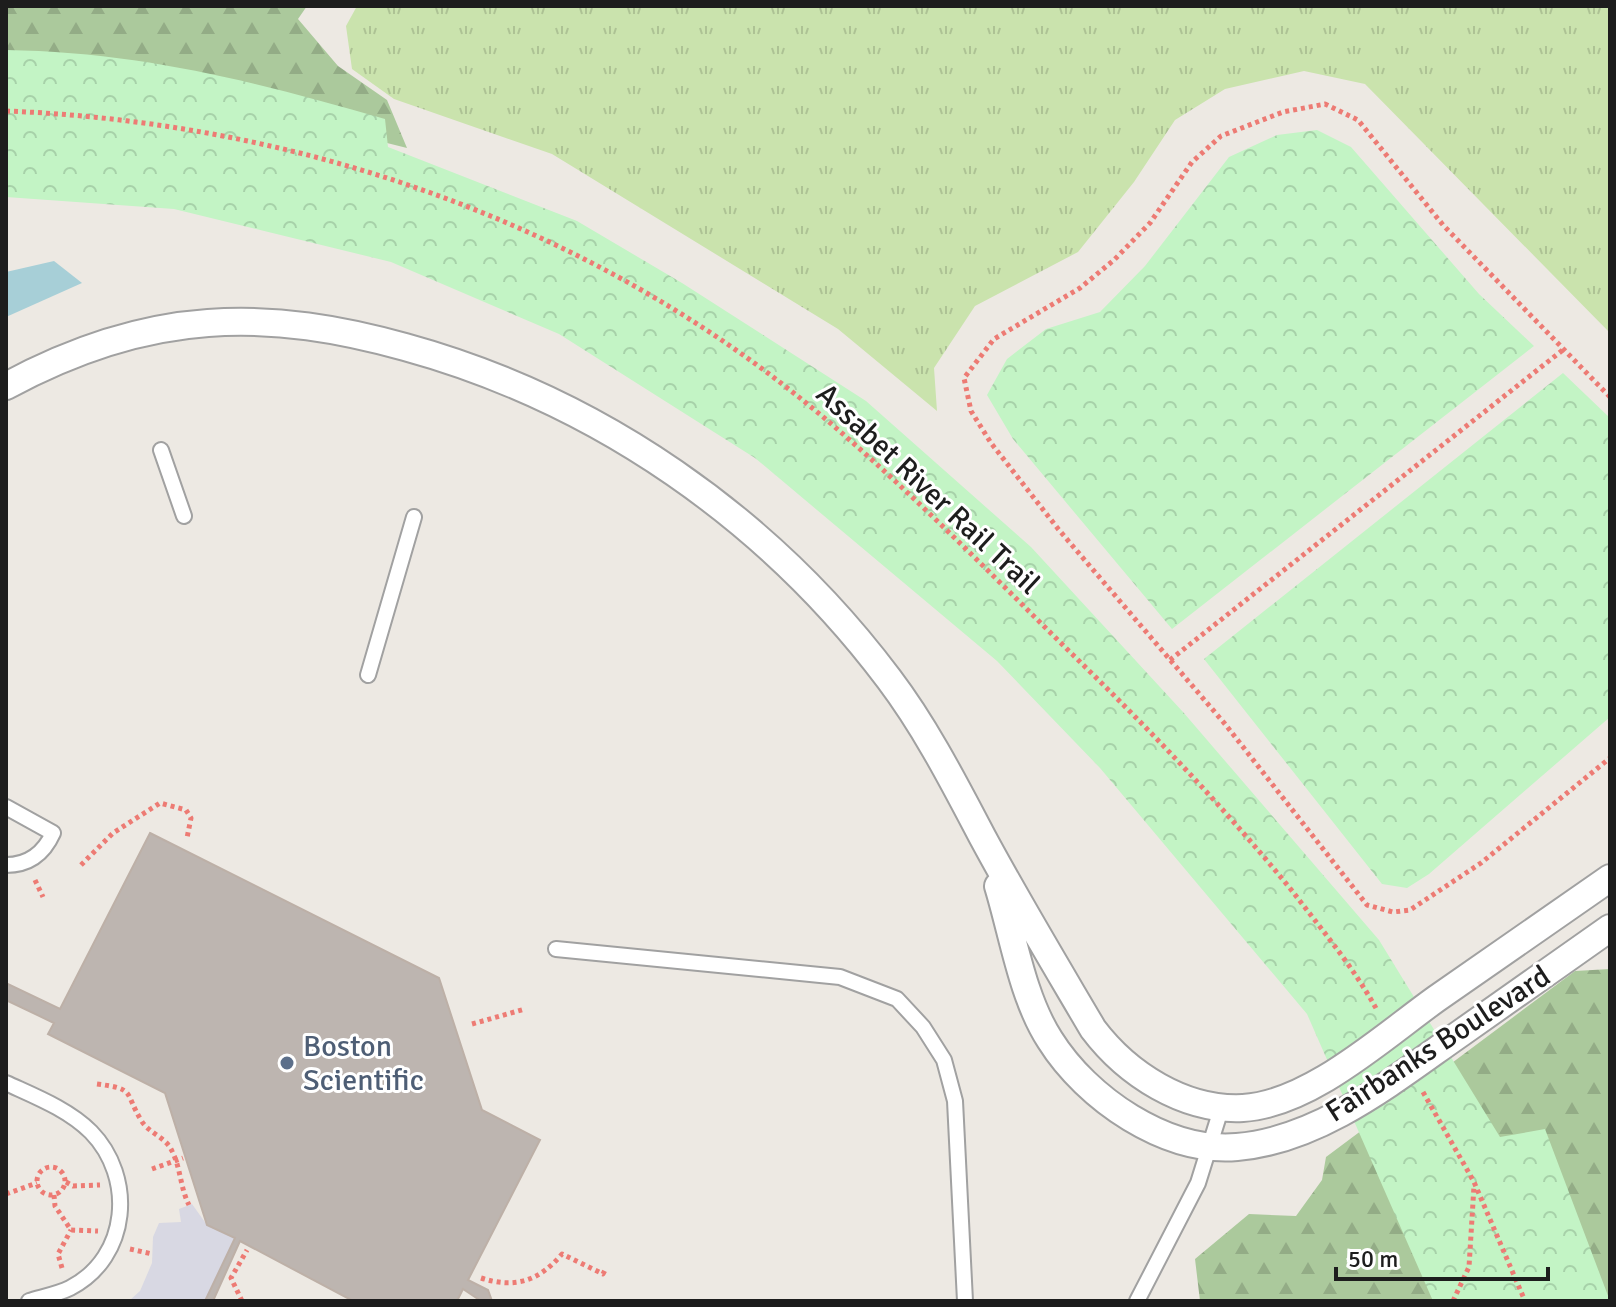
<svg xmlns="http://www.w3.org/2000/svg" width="1616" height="1307" viewBox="0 0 1616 1307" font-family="Signika,sans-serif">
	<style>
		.grass { fill: url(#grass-tufts) }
		.forest { fill: url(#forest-firs) }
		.park { fill: url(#park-crowns) }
		.plaza { fill: #d8d8e3 }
		.water { fill: #a7cfd7 }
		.building { fill: #bdb5b0; stroke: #bdb0a7; stroke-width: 2 }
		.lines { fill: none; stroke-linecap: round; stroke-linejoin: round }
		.service-casing { stroke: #a1a1a1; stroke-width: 18 }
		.minor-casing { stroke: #a1a1a1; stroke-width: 30 }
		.path { stroke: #ed7b74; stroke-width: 5; stroke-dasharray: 4 4; stroke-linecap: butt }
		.service { stroke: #fff; stroke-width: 14 }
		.minor { stroke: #fff; stroke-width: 26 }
		.service-dot { fill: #5c6f8a; stroke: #fff; stroke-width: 3 }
		.labels { text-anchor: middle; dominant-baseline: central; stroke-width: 6; stroke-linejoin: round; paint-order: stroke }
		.street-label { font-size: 30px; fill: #1d1d1d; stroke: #fff }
		.service-label { font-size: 30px; fill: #4e5e75; stroke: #fff; text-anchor: start }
	</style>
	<defs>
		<pattern id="grass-tufts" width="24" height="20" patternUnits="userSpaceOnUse" patternTransform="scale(2)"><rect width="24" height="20" fill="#cae3ad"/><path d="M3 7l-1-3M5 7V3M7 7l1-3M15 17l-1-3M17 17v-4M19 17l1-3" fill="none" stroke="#adc294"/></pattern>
		<pattern id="forest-firs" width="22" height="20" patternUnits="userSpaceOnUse" patternTransform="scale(2)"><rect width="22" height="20" fill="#abc99c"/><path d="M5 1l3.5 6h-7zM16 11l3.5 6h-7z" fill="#93ac86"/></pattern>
		<pattern id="park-crowns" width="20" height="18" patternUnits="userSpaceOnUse" patternTransform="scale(2)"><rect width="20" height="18" fill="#c3f4c5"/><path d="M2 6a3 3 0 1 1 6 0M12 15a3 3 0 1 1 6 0" fill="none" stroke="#a7d1a9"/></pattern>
	</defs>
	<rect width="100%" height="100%" fill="#ede9e3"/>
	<path class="grass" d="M 357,6 L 1610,6 L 1610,333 L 1365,84 L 1304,71 L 1225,89 L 1175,120 L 1134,182 L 1078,252 L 975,306 L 934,368 L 937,411 L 838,329 L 552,154 L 394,99 L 352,69 L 346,26 Z"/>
	<path class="forest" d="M 6,6 L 307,6 L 298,19 L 338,66 L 387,100 L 407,148 L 347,133 L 6,85 Z
		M 1610,969 L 1610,1301 L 1200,1301 L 1195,1259 L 1249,1214 L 1296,1216 L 1322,1180 L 1326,1157 L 1575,971 Z"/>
	<path class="park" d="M 6,50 C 141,52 257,82 385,119 L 388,147 L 577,221 L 682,283 L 866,401 L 1031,547 L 1183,712 L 1379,940 L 1500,1137 L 1545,1129 L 1610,1301 L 1433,1301 L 1307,1014 L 1100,768 L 997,661 L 755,458 L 559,334 L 391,262 L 174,209 L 6,197 Z
		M 1317,130 L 1351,147 L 1479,294 L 1534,346 L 1172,629 L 1013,439 L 987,395 L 1007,359 L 1046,329 L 1100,312 L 1145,266 L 1229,157 L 1277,135 Z
		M 1563,373 L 1610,418 L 1610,717 L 1429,874 L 1407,888 L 1382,884 L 1204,659 Z"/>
	<path class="plaza" d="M 192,1204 L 207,1225 L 235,1238 L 205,1301 L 129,1301 L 140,1291 L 152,1263 L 153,1237 L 159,1223 L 181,1222 L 179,1209 Z"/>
	<path class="water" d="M 54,261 L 82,283 L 6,317 L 6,272 Z"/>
	<path class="building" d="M 150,833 L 439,978 L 482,1110 L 540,1140 L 468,1280 L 488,1290 L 492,1301 L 481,1301 L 463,1289 L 457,1301 L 353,1301 L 240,1241 L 213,1301 L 205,1301 L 235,1238 L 207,1225 L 165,1093 L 48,1034 L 54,1023 L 6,1000 L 6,983 L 60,1009 Z"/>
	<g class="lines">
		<g class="service-casing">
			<path id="service" d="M 161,450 L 184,516
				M 368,675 L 414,517
				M 6,807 L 53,833 C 44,853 29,865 6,865
				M 556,949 L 840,977 L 897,999 L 923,1027 L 944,1060 L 955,1101 L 965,1301
				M 6,1083 C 34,1096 68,1109 91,1132 C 135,1177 130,1257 70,1288 C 58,1294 42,1297 29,1301
				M 1137,1301 L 1198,1183 L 1222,1106"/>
		</g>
		<g class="minor-casing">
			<path id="minor" d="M 6,386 C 69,352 136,328 208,323 C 276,318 340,329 405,347 C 598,400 769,519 889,679 C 926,728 954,783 983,838 C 1018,903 1056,966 1093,1029 C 1127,1074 1184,1111 1243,1108 C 1310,1104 1383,1037 1436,999 C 1494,959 1552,918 1610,878
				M 998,886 C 1013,935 1022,997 1050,1040 C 1087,1099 1166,1153 1237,1147 C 1321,1140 1395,1079 1461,1033 C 1511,998 1560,963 1610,928"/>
		</g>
		<path class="path" d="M 6,111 C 311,123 613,231 844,435 C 923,504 997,580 1072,654 C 1150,730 1224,807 1293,892 C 1322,930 1354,968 1377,1010
			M 1610,397 L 1443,225 L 1358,120 L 1325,104 L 1283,112 L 1221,136 L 1192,162 L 1150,223 L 1114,260 L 1080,288 L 994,339 L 964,378 L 971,411 L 991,443 L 1059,530 L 1225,724 L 1367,905 L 1393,912 L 1410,910 L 1481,863 L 1610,758
			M 1170,660 L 1564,349
			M 81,865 L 113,833 L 160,803 L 186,810 L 191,818 L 187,838
			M 35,880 L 43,897
			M 472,1024 L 525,1009
			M 97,1084 C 136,1089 124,1092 141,1120 C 148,1133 166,1137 172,1151 C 181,1169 180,1187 189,1205
			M 1423,1092 L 1474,1182 L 1525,1301
			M37 1181a14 14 0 1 1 28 0a14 14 0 1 1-28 0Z
			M 152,1169 L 183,1158
			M 66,1182 L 73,1186 L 100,1185
			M 6,1194 L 37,1183
			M 54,1195 L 55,1206 L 71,1230 L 98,1231
			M 130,1249 L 152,1254
			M 62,1268 L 58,1254 L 71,1230
			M 481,1278 C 515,1289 539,1281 562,1254 L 603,1274 L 605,1270
			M 242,1301 L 231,1278 L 247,1250
			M 1453,1301 L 1469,1267 L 1474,1186"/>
		<use href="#service" class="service"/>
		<use href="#minor" class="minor"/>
	</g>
	<circle class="service-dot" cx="287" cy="1063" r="8"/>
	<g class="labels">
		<g class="street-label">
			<text transform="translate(928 489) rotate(43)">Assabet River Rail Trail</text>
			<text transform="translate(1438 1044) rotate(-33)">Fairbanks Boulevard</text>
		</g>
		<g class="service-label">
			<text x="303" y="1046">Boston<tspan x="303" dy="34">Scientific</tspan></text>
		</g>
	</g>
	<rect width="1616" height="1307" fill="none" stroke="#1d1d1d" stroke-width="16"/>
	<path d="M1336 1267v12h212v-12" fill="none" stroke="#1d1d1d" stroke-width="4"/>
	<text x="1348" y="1267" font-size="24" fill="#1d1d1d" stroke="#ffffff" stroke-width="6" paint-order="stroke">50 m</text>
</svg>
